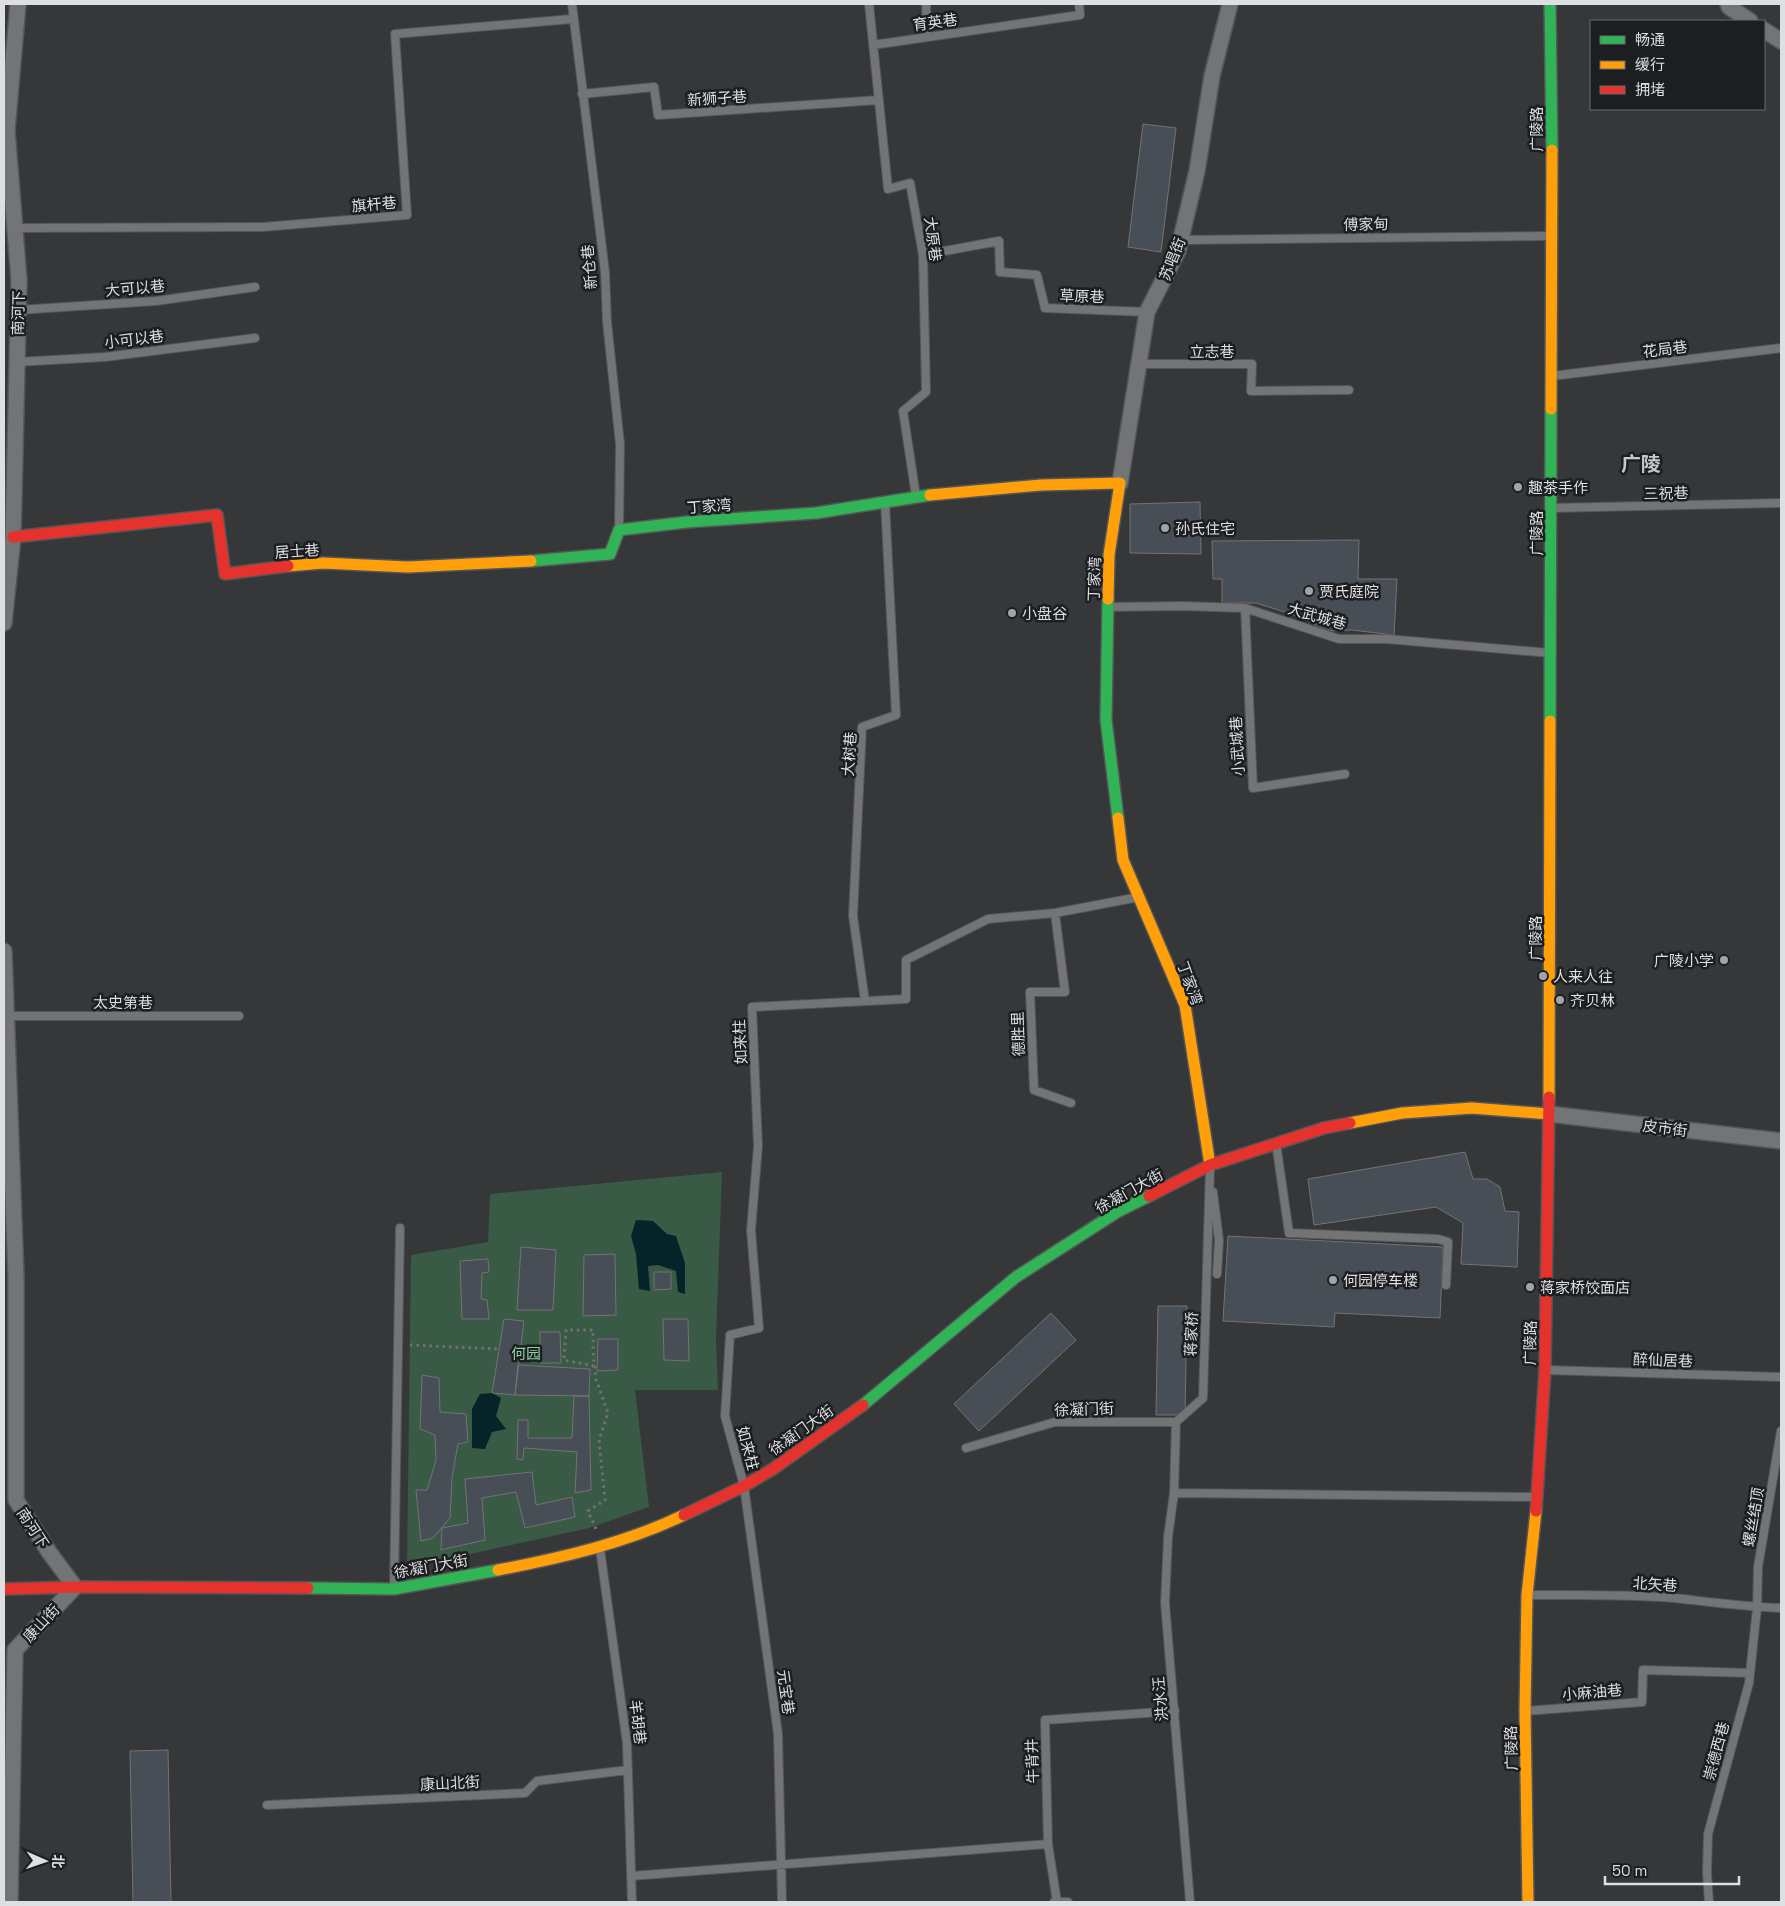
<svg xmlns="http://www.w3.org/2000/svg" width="1785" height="1906" viewBox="0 0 1785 1906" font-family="'Space Grotesk','Noto Sans SC',sans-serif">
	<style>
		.green { fill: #395a45 }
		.water { fill: #052328 }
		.building { fill: #484e55; stroke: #727476 }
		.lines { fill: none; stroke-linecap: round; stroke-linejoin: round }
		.lane-casing { stroke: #535557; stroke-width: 10 }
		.street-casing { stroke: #535557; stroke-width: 18 }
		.fast-casing { stroke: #535557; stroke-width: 14 }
		.slow-casing { stroke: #535557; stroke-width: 14 }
		.jam-casing { stroke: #535557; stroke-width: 14 }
		.path { stroke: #707172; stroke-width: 3; stroke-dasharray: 2.5 4; stroke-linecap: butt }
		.lane { stroke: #737476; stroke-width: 8 }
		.street { stroke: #737476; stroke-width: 15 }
		.fast { stroke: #30b455; stroke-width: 11 }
		.slow { stroke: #ff9f0a; stroke-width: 11 }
		.jam { stroke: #e5322d; stroke-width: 11 }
		.poi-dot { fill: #a2a4a7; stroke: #1c1e20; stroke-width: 2 }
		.labels { text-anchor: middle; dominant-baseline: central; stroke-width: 5; stroke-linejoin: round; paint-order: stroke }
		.street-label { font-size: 15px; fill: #dddfe2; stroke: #1c1e20 }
		.poi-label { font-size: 15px; fill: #dddfe2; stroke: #1c1e20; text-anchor: start }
		.park-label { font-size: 15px; fill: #8bd1a4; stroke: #1c1e20 }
		.district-label { font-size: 20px; font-weight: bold; fill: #c4c8cd; stroke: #1c1e20 }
	</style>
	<rect width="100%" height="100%" fill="#353739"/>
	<path class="green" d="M 722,1172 L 716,1339 L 718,1390 L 635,1390 L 649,1507 L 589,1528 L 407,1568 L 411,1255 L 488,1242 L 490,1194 Z"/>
	<path class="water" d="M 636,1220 L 653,1221 L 667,1234 L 676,1236 L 685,1263 L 685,1294 L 678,1292 L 676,1271 L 658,1265 L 648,1266 L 650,1291 L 639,1289 L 636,1254 L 631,1236 Z
		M 492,1393 L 501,1398 L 496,1416 L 506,1429 L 492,1432 L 485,1449 L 472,1448 L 472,1409 L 480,1394 Z"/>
	<path class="building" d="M 1143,124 L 1176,128 L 1161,252 L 1128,247 Z
		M 1200,502 L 1201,554 L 1130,553 L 1130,504 Z
		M 1359,540 L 1358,579 L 1397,579 L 1394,635 L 1352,630 L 1329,631 L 1291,614 L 1256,603 L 1222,603 L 1222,579 L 1213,579 L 1212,541 Z
		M 1465,1152 L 1473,1179 L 1487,1179 L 1500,1187 L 1505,1211 L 1519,1212 L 1517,1267 L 1461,1264 L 1463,1223 L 1436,1207 L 1314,1225 L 1308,1179 Z
		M 1228,1236 L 1443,1247 L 1440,1318 L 1335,1313 L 1334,1327 L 1223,1321 Z
		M 521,1247 L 556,1250 L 553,1310 L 517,1310 Z
		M 615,1254 L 616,1315 L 583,1316 L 584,1255 Z
		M 488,1259 L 489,1272 L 482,1273 L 481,1299 L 487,1300 L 489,1319 L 462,1319 L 460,1261 Z
		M 654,1272 L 671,1272 L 671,1289 L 654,1290 Z
		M 1158,1306 L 1187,1306 L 1185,1415 L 1156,1415 Z
		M 1051,1313 L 1076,1340 L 979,1431 L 954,1404 Z
		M 504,1319 L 524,1321 L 515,1395 L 492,1393 Z
		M 663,1319 L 688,1319 L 689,1361 L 664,1360 Z
		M 540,1332 L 560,1332 L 561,1363 L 540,1363 Z
		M 598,1339 L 618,1339 L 618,1370 L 597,1371 Z
		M 518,1365 L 590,1369 L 589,1396 L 515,1395 Z
		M 422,1375 L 439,1378 L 440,1412 L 466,1414 L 468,1442 L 458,1444 L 452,1478 L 450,1518 L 433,1538 L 421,1541 L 416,1490 L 427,1490 L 436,1460 L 435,1435 L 420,1429 Z
		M 574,1396 L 589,1396 L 591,1490 L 575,1493 L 577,1452 L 524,1448 L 523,1460 L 517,1459 L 518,1420 L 528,1420 L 528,1438 L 572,1438 Z
		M 532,1472 L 536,1505 L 572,1497 L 575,1517 L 525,1528 L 516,1492 L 482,1498 L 485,1540 L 441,1550 L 442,1528 L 468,1523 L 465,1479 Z
		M 168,1750 L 171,1902 L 133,1902 L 130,1751 Z"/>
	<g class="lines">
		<g class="lane-casing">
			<path id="lane" d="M 572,4 L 605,272 L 607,322 L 620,444 L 619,530
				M 869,4 L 888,189 L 910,183 L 923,255 L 926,392 L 903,411 L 916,496
				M 926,4 L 927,37
				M 873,45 L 1080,15 L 1079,4
				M 582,94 L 654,87 L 658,115 L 879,100
				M 14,228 L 263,227 L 407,215 L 395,34 L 572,19
				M 1181,240 L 1551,236
				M 923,255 L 999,241 L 1000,272 L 1037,275 L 1045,308 L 1147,312
				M 18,310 L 156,301 L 255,287
				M 17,362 L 105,357 L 255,338
				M 1138,364 L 1252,364 L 1251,391 L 1349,390
				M 1552,376 L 1781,348
				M 1551,508 L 1781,503
				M 1108,607 L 1182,606 L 1245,608 L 1339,639 L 1387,639 L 1550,653
				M 1245,608 L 1253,788 L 1345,774
				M 1055,913 L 1065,992 L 1030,992 L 1034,1090 L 1071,1103
				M 865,1001 L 853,916 L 862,727 L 896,715 L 885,502
				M 6,1016 L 239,1016
				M 1276,1143 L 1289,1233 L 1438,1239 L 1448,1242 L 1446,1285
				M 1213,1192 L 1219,1240 L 1217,1274
				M 1546,1370 L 1781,1377
				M 966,1448 L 1055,1422 L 1176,1422
				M 1174,1493 L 1537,1497
				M 600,1549 L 627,1744 L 632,1902
				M 394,1589 L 400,1228
				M 1529,1595 C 1577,1595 1626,1594 1674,1598 C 1710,1602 1745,1607 1781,1608
				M 1526,1711 L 1642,1702 L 1643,1670 L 1750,1673
				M 267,1805 L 525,1793 L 537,1781 L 628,1770
				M 631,1876 L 1048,1844
				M 782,1902 L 778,1734 L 744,1486 L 725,1416 L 730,1335 L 759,1328 L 751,1230 L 758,1146 L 752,1007 L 906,999 L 906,960 L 988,919 L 1055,913 L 1139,897
				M 1054,1902 L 1068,1902
				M 1057,1902 L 1048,1844 L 1045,1720 L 1175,1711
				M 1190,1902 L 1165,1603 L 1168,1537 L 1174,1493 L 1176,1422 L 1203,1398 L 1210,1168
				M 1709,1902 L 1707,1873 L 1708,1834 L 1749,1683 L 1757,1608 L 1758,1567 L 1781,1431"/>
		</g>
		<g class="street-casing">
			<path id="street" d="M 1728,4 L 1729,7 L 1750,21
				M 1764,30 L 1781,41
				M 1120,483 L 1147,312 L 1178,251 L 1197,171 L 1212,76 L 1230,4
				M 4,623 L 13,537 L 19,280 L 7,130 L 18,4
				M 4,951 L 16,1277 L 16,1500 L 49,1552 L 75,1587 L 15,1650 L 10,1902
				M 1549,1114 L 1781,1141"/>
		</g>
		<g class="fast-casing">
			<path id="fast" d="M 1550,4 L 1552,150
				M 531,561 L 610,554 L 619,530 L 687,522 L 816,513 L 930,495
				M 1108,599 L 1106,720 L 1118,818
				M 1550,721 L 1551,409
				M 863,1405 L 1016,1277 L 1117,1212 L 1149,1196
				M 308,1588 L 394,1589 L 498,1570"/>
		</g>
		<g class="slow-casing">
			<path id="slow" d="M 1551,409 L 1552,150
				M 930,495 L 1041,485 L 1120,483 L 1109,555 L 1108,599
				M 288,566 L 323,563 L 408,567 L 531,561
				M 1118,818 L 1123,860 L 1185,1005 L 1210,1165
				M 1549,1097 L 1550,721
				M 1350,1123 L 1402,1113 L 1472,1108 L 1549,1114
				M 498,1570 C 561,1558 626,1543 684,1515
				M 1528,1902 L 1525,1711 L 1527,1595 L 1536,1511"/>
		</g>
		<g class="jam-casing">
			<path id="jam" d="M 13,537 L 217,515 L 225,574 L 288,566
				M 1149,1196 L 1210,1165 L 1324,1128 L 1350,1123
				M 1536,1511 L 1545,1370 L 1549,1097
				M 684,1515 L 744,1486 L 773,1469 L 863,1405
				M 4,1589 L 75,1587 L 308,1588"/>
		</g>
		<path class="path" d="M 410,1345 L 499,1349
			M 594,1366 L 564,1360 L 566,1330 L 593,1330 L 593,1352 L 596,1379 L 608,1413 L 599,1440 L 605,1500 L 588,1511 L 596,1529"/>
		<use href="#lane" class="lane"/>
		<use href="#street" class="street"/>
		<use href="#fast" class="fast"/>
		<use href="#slow" class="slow"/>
		<use href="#jam" class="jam"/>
	</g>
	<g class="poi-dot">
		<circle cx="1518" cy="487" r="5"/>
		<circle cx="1165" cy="528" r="5"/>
		<circle cx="1309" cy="591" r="5"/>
		<circle cx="1012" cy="613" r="5"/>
		<circle cx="1724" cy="960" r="5"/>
		<circle cx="1543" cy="976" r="5"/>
		<circle cx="1560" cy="1000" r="5"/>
		<circle cx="1333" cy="1280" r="5"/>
		<circle cx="1530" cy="1287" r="5"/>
	</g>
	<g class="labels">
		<g class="street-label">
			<text transform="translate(935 22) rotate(-8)">育英巷</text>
			<text transform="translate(717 98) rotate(-4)">新狮子巷</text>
			<text transform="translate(1536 129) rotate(-90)">广陵路</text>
			<text transform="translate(374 204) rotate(-5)">旗杆巷</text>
			<text transform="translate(1366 224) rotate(-1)">傅家甸</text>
			<text transform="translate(933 239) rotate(82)">大原巷</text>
			<text transform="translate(1172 259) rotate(-68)">苏唱街</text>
			<text transform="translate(589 267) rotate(-95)">新仓巷</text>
			<text transform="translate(135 288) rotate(-5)">大可以巷</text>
			<text transform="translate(1082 296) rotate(2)">草原巷</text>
			<text transform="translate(18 313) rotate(-89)">南河下</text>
			<text transform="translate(134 339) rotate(-7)">小可以巷</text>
			<text transform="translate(1665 349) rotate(-7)">花局巷</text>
			<text x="1212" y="351">立志巷</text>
			<text transform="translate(1666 493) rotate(-1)">三祝巷</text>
			<text transform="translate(709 506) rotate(-4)">丁家湾</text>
			<text transform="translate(1536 533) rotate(-90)">广陵路</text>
			<text transform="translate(297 551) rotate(-4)">居士巷</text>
			<text transform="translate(1094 579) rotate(-88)">丁家湾</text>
			<text transform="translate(1317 616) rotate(16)">大武城巷</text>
			<text transform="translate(1237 746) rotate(-93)">小武城巷</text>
			<text transform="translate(849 754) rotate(-86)">大树巷</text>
			<text transform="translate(1535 938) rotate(-90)">广陵路</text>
			<text transform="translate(1190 983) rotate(70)">丁家湾</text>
			<text x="123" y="1002">太史第巷</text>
			<text transform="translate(1018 1034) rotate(-92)">德胜里</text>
			<text transform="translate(740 1042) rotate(-93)">如来柱</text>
			<text transform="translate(1665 1128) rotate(7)">皮市街</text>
			<text transform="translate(1129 1191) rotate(-29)">徐凝门大街</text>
			<text transform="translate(1191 1334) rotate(-88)">蒋家桥</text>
			<text transform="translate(1530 1343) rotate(-89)">广陵路</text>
			<text transform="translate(1663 1360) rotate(2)">醉仙居巷</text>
			<text transform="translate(1084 1409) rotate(-2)">徐凝门街</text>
			<text transform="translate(801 1430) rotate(-35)">徐凝门大街</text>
			<text transform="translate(748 1448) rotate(75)">如来柱</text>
			<text transform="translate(1753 1517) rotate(-80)">螺丝结顶</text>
			<text transform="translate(33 1528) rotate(57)">南河下</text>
			<text transform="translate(431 1566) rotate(-10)">徐凝门大街</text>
			<text transform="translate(1655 1584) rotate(4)">北矢巷</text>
			<text transform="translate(41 1623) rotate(-47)">康山街</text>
			<text transform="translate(786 1692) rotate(82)">元宝巷</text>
			<text transform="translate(1592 1692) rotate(-5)">小麻油巷</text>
			<text transform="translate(1160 1699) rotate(-95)">洪水汪</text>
			<text transform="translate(638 1722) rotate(83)">羊胡巷</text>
			<text transform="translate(1511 1748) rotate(-91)">广陵路</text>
			<text transform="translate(1716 1751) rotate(-75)">崇德西巷</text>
			<text transform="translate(1032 1761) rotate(-92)">牛背井</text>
			<text transform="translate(450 1783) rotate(-3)">康山北街</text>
		</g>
		<g class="poi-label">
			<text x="1528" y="487">趣茶手作</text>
			<text x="1175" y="528">孙氏住宅</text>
			<text x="1319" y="591">贾氏庭院</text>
			<text x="1022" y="613">小盘谷</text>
			<text x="1714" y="960" text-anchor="end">广陵小学</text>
			<text x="1553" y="976">人来人往</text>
			<text x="1570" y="1000">齐贝林</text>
			<text x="1343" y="1280">何园停车楼</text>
			<text x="1540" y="1287">蒋家桥饺面店</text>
		</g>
		<g class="park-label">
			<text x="526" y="1353">何园</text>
		</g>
		<g class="district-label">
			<text x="1641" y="464">广陵</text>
		</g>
	</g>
	<rect width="1785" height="1906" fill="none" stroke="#dddfe2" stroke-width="10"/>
	<rect x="1590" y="20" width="175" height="90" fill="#1c1e20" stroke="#696b6e"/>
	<rect x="1600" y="36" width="25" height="8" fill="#30b455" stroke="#696b6e"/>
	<text x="1635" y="45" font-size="15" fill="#dddfe2">畅通</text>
	<rect x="1600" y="61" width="25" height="8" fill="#ff9f0a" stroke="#696b6e"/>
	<text x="1635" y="70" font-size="15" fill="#dddfe2">缓行</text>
	<rect x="1600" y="86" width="25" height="8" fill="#e5322d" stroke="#696b6e"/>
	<text x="1635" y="95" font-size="15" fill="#dddfe2">拥堵</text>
	<g transform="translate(45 1861) rotate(92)" stroke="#1c1e20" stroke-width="4" paint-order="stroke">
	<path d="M0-4L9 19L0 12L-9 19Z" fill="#dddfe2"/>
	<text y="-8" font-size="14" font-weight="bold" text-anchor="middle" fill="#dddfe2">北</text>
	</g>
	<path d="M1605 1876v8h134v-8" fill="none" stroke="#dddfe2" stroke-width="2.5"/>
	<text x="1612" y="1876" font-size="15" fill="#dddfe2" stroke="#1c1e20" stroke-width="4" paint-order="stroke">50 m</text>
</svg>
